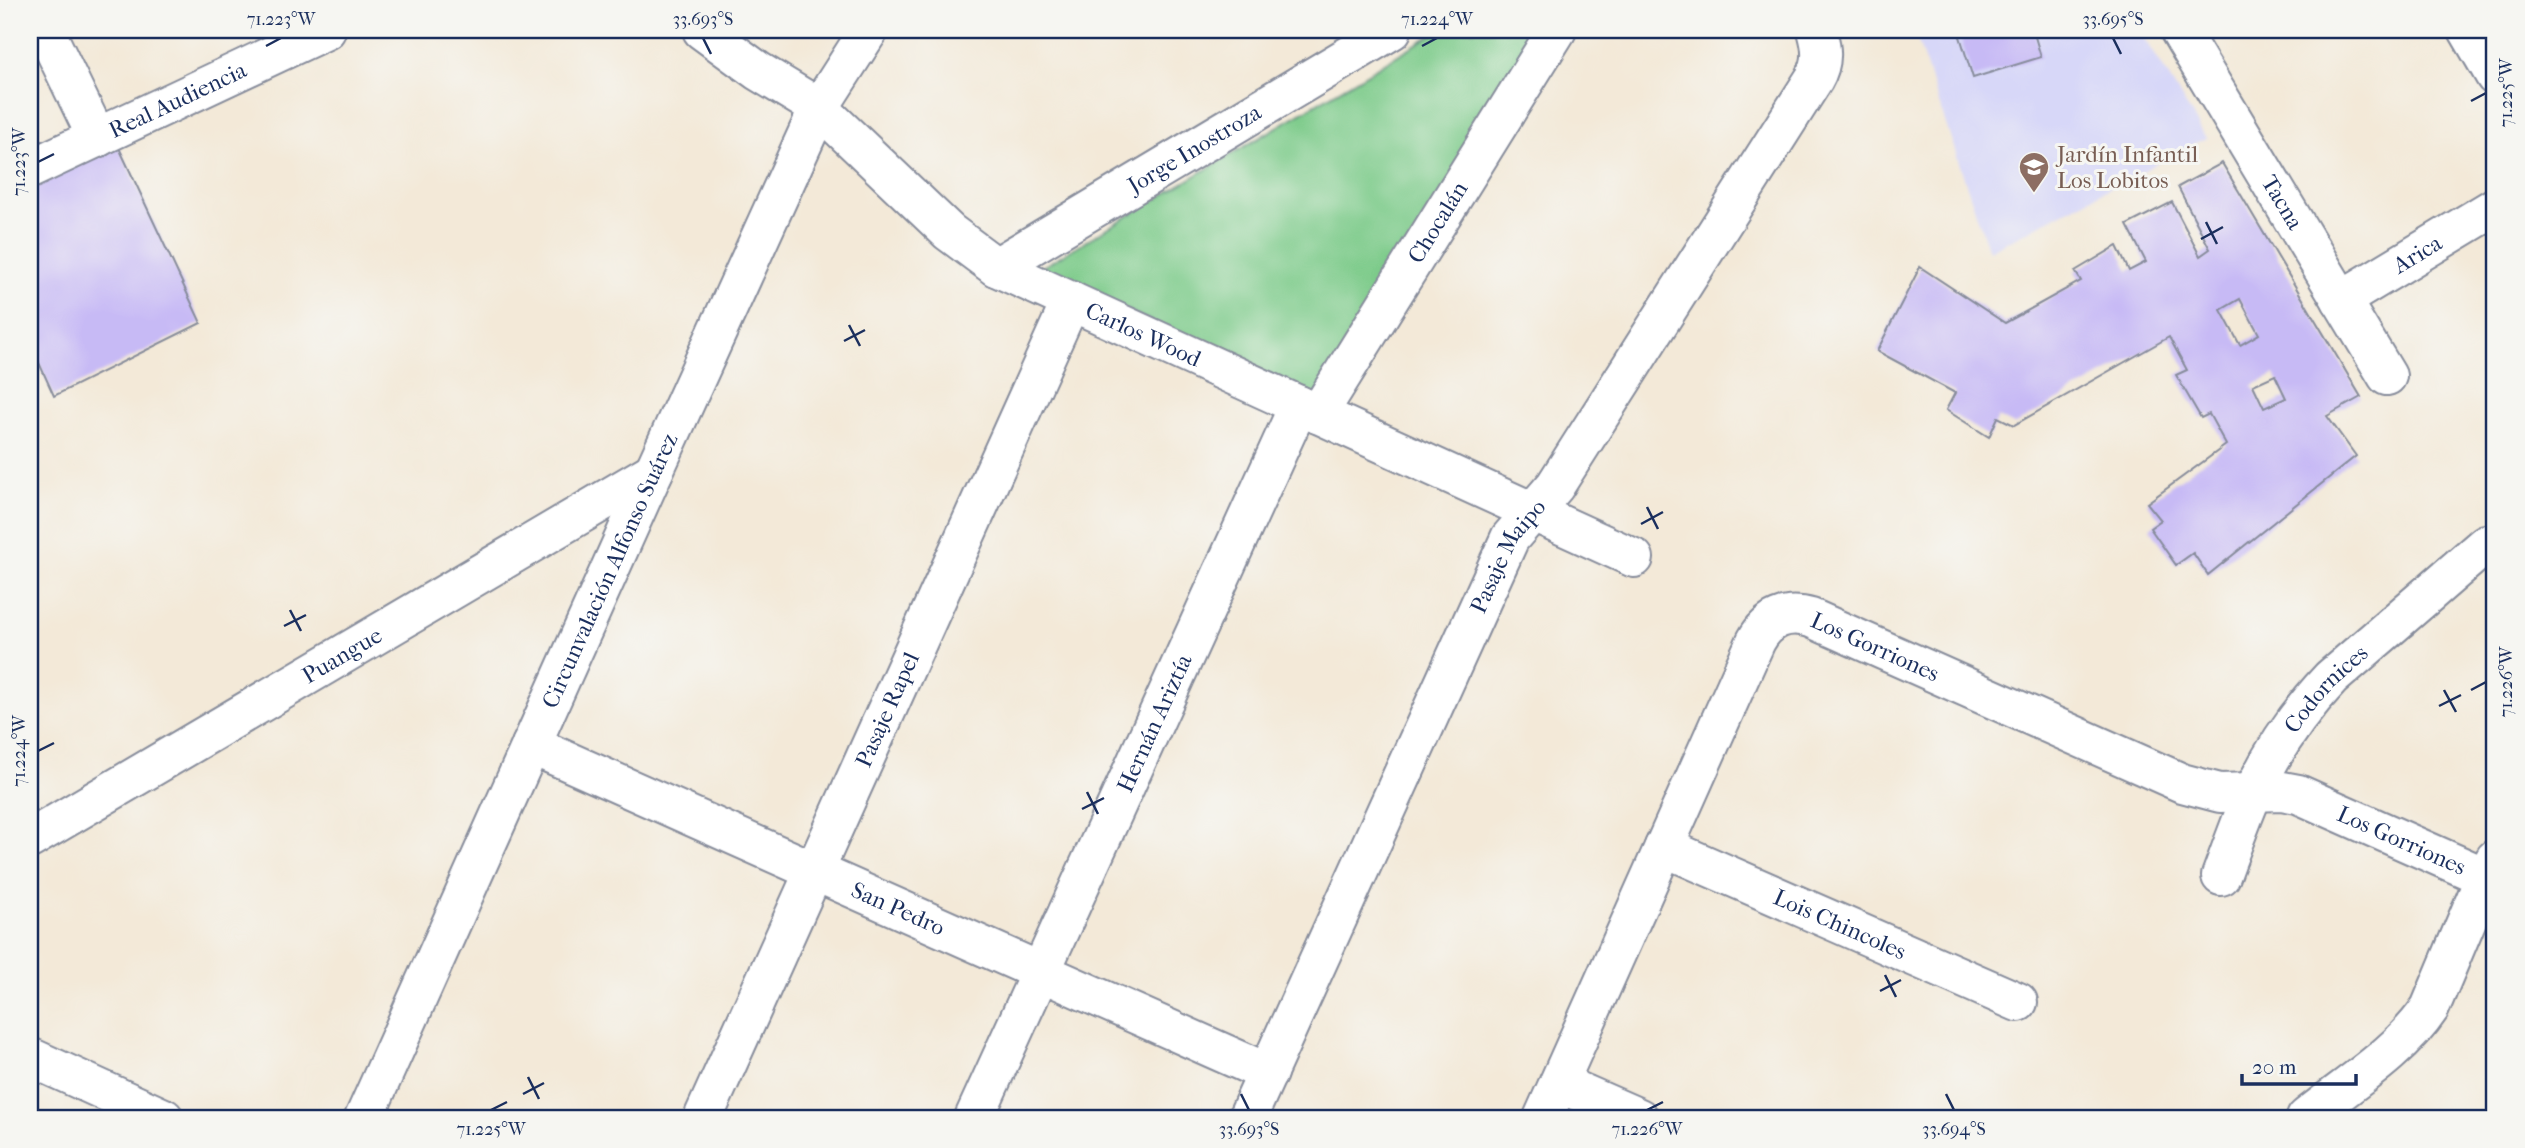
<svg xmlns="http://www.w3.org/2000/svg" width="2525" height="1148" viewBox="0 0 2525 1148" font-family="'IM FELL French Canon',serif">
	<style>
		.built { fill: #d7d7f8 }
		.green { fill: #7dcb8a; stroke: #4c7d74; stroke-width: 2 }
		.building { fill: #c7baf5; fill-rule: evenodd }
		.lines { fill: none; stroke-linecap: round; stroke-linejoin: round }
		.minor-casing { stroke: #878c9b; stroke-width: 42 }
		.minor { stroke: #fff; stroke-width: 38 }
		.ticks { fill: none; stroke: #1b2f5e; stroke-width: 2.5 }
		.labels { text-anchor: middle; dominant-baseline: central; stroke-width: 6; stroke-linejoin: round; paint-order: stroke }
		.street-label { font-size: 23px; fill: #1b2f5e; stroke: #f6f6f2 }
		.education-label { font-size: 23px; fill: #785e54; stroke: #f6f6f2; text-anchor: start }
		.neatline { fill: none; stroke: #1b2f5e; stroke-width: 2.5 }
		.ticks-label { font-size: 18px; text-anchor: middle; fill: #1b2f5e }
	</style>
	<rect width="100%" height="100%" fill="#f6f6f2"/>
	<filter id="ink" filterUnits="userSpaceOnUse"><feTurbulence type="fractalNoise" baseFrequency=".0143" numOctaves="2"/><feDisplacementMap in="SourceGraphic" scale="14" xChannelSelector="R" yChannelSelector="G"/><feConvolveMatrix kernelMatrix="1 2 1 2 8 2 1 2 1" color-interpolation-filters="sRGB"/></filter>
	<filter id="wash" filterUnits="userSpaceOnUse"><feTurbulence type="fractalNoise" baseFrequency=".00686" numOctaves="4" result="noise"/><feDisplacementMap in="SourceGraphic" scale="28" xChannelSelector="R" yChannelSelector="G"/><feGaussianBlur stdDeviation="1.57" result="paint"/><feColorMatrix in="noise" values="0 0 0 0 0 0 0 0 0 0 0 0 0 0 0 0 0 1.4 0 .05"/><feComposite in="paint" operator="in"/></filter>
	<g filter="url(#wash)">
		<rect width="100%" height="100%" fill="#f3e9d8"/>
		<path class="built" d="M 1914,30 L 2140,30 L 2206,138 L 1989,251 Z"/>
		<path class="green" d="M 1440,30 L 1548,30 L 1314,398 L 1039,269 Z"/>
		<g id="blocks">
			<path class="building" d="M 1958,30 L 2033,30 L 2041,57 L 1973,78 Z
				M 114,137 L 201,323 L 54,396 L 30,343 L 30,180 Z
				M 2222,163 L 2361,397 L 2327,416 L 2356,456 L 2208,575 L 2193,553 L 2176,565 L 2150,528 L 2161,520 L 2147,503 L 2226,445 L 2209,414 L 2201,418 L 2176,375 L 2187,370 L 2169,337 L 2014,425 L 1998,417 L 1989,437 L 1946,410 L 1955,393 L 1877,351 L 1920,267 L 2005,323 L 2081,281 L 2075,271 L 2117,246 L 2129,271 L 2146,262 L 2127,225 L 2172,202 L 2200,256 L 2210,249 L 2178,187 ZM 2240,299 L 2259,334 L 2240,345 L 2221,310 ZM 2275,375 L 2286,398 L 2264,408 L 2253,385 Z"/>
		</g>
	</g>
	<g filter="url(#ink)">
		<use href="#blocks" fill-opacity="0" stroke="#878c9b" stroke-width="2"/>
		<g class="lines">
			<g class="minor-casing">
				<g id="minor">
					<path d="M 45,30 L 97,138"/>
					<path id="s1" d="M 702,30 L 758,71 L 819,108 L 949,232 L 996,267 L 1634,558"/>
					<path id="s2" d="M 2179,30 L 2387,376"/>
					<path d="M 2468,30 L 2495,76"/>
					<path id="s3" d="M 30,169 L 326,30"/>
					<path id="s4" d="M 996,267 L 1392,30"/>
					<path id="s5" d="M 2341,300 L 2495,207"/>
					<path id="s6" d="M 1318,414 L 1557,30"/>
					<path id="s7" d="M 531,745 L 1268,1073"/>
					<path id="s8" d="M 30,839 L 654,471"/>
					<path id="s9" d="M 1664,847 L 2018,1002"/>
					<path id="s10" d="M 2221,876 C 2231,849 2241,821 2252,795 C 2271,753 2300,711 2331,678 L 2486,544"/>
					<path d="M 30,1057 L 164,1118"/>
					<path d="M 1559,1083 L 1639,1118"/>
					<path id="s11" d="M 364,1118 L 654,471 L 819,108 L 869,30"/>
					<path id="s12" d="M 703,1118 L 1071,301"/>
					<path id="s13" d="M 974,1118 L 1299,405"/>
					<path id="s14" d="M 1247,1118 L 1510,538 L 1555,486 L 1814,79 C 1824,62 1822,48 1817,30"/>
					<path id="s15" d="M 1543,1118 L 1756,641 C 1768,619 1786,611 1811,618 L 2182,783 L 2220,793 L 2282,791 L 2298,794 L 2485,877"/>
					<path d="M 2306,1118 C 2348,1084 2400,1053 2430,1008 L 2485,877 L 2495,859"/>
				</g>
			</g>
			<use href="#minor" class="minor"/>
		</g>
	</g>
	<path class="ticks" d="M 703,38 L 711,54M 2113,38 L 2121,54M 266,46 L 281,38M 1422,46 L 1437,38M 2471,101 L 2486,93M 38,162 L 54,154M 2206,222 L 2217,244M 2201,239 L 2223,227M 849,325 L 860,346M 844,341 L 865,330M 1647,507 L 1658,529M 1641,524 L 1663,512M 290,610 L 301,631M 284,626 L 306,615M 2444,690 L 2456,712M 2471,690 L 2486,682M 2439,706 L 2461,695M 38,751 L 54,743M 1087,792 L 1098,814M 1082,809 L 1104,798M 1885,975 L 1896,997M 1880,991 L 1901,980M 528,1077 L 539,1099M 523,1094 L 544,1083M 1241,1094 L 1249,1110M 1946,1094 L 1954,1110M 491,1110 L 507,1102M 1647,1110 L 1663,1102"/>
	<defs>
		<g id="school-pin" transform="scale(1.575)"><path d="M0 17L-7.5 6A9.5 9.5 0 1 1 7.5 6Z" fill="#8d6e63" stroke="#f6f6f2"/><path d="M0-5L7-2L0 1L-7-2ZM-4 1L0 2.5L4 1V4Q0 6-4 4Z" fill="#fff"/></g>
	</defs>
	<g fill-rule="evenodd">
		<use href="#school-pin" x="2034" y="167"/>
	</g>
	<g class="labels">
		<g class="street-label">
			<text stroke="none"><textPath href="#s3" startOffset="163">Real Audiencia</textPath></text>
			<text stroke="none"><textPath href="#s4" startOffset="231">Jorge Inostroza</textPath></text>
			<text stroke="none"><textPath href="#s2" startOffset="201">Tacna</textPath></text>
			<text stroke="none"><textPath href="#s6" startOffset="226">Chocalán</textPath></text>
			<text stroke="none"><textPath href="#s5" startOffset="89">Arica</textPath></text>
			<text stroke="none"><textPath href="#s1" startOffset="541">Carlos Wood</textPath></text>
			<text stroke="none"><textPath href="#s14" startOffset="620">Pasaje Maipo</textPath></text>
			<text stroke="none"><textPath href="#s11" startOffset="600">Circunvalación Alfonso Suárez</textPath></text>
			<text stroke="none"><textPath href="#s15" startOffset="658">Los Gorriones</textPath></text>
			<text stroke="none"><textPath href="#s8" startOffset="362">Puangue</textPath></text>
			<text stroke="none"><textPath href="#s10" startOffset="217">Codornices</textPath></text>
			<text stroke="none"><textPath href="#s12" startOffset="448">Pasaje Rapel</textPath></text>
			<text stroke="none"><textPath href="#s13" startOffset="434">Hernán Ariztía</textPath></text>
			<text stroke="none"><textPath href="#s15" startOffset="1225">Los Gorriones</textPath></text>
			<text stroke="none"><textPath href="#s7" startOffset="402">San Pedro</textPath></text>
			<text stroke="none"><textPath href="#s9" startOffset="192">Lois Chincoles</textPath></text>
		</g>
		<g class="education-label">
			<text x="2057" y="154">Jardín Infantil<tspan x="2057" dy="26">Los Lobitos</tspan></text>
		</g>
	</g>
	<rect width="2525" height="1148" fill="none" stroke="#f6f6f2" stroke-width="77"/>
	<path d="M2242 1074v10h114v-10" fill="none" stroke="#1b2f5e" stroke-width="3.5"/>
	<text x="2252" y="1074" font-size="21" fill="#1b2f5e" stroke="#f6f6f2" stroke-width="5" paint-order="stroke">20 m</text>
	<rect x="38" y="38" width="2448" height="1072" class="neatline"/>
	<g class="ticks-label">
		<text x="281" y="25">71.223°W</text>
		<text x="703" y="25">33.693°S</text>
		<text x="1437" y="25">71.224°W</text>
		<text x="2113" y="25">33.695°S</text>
		<text transform="translate(2506 93) rotate(-90)" y="6">71.225°W</text>
		<text transform="translate(19 162) rotate(-90)" y="6">71.223°W</text>
		<text transform="translate(2506 682) rotate(-90)" y="6">71.226°W</text>
		<text transform="translate(19 751) rotate(-90)" y="6">71.224°W</text>
		<text x="491" y="1135">71.225°W</text>
		<text x="1249" y="1135">33.693°S</text>
		<text x="1647" y="1135">71.226°W</text>
		<text x="1954" y="1135">33.694°S</text>
	</g>
</svg>
